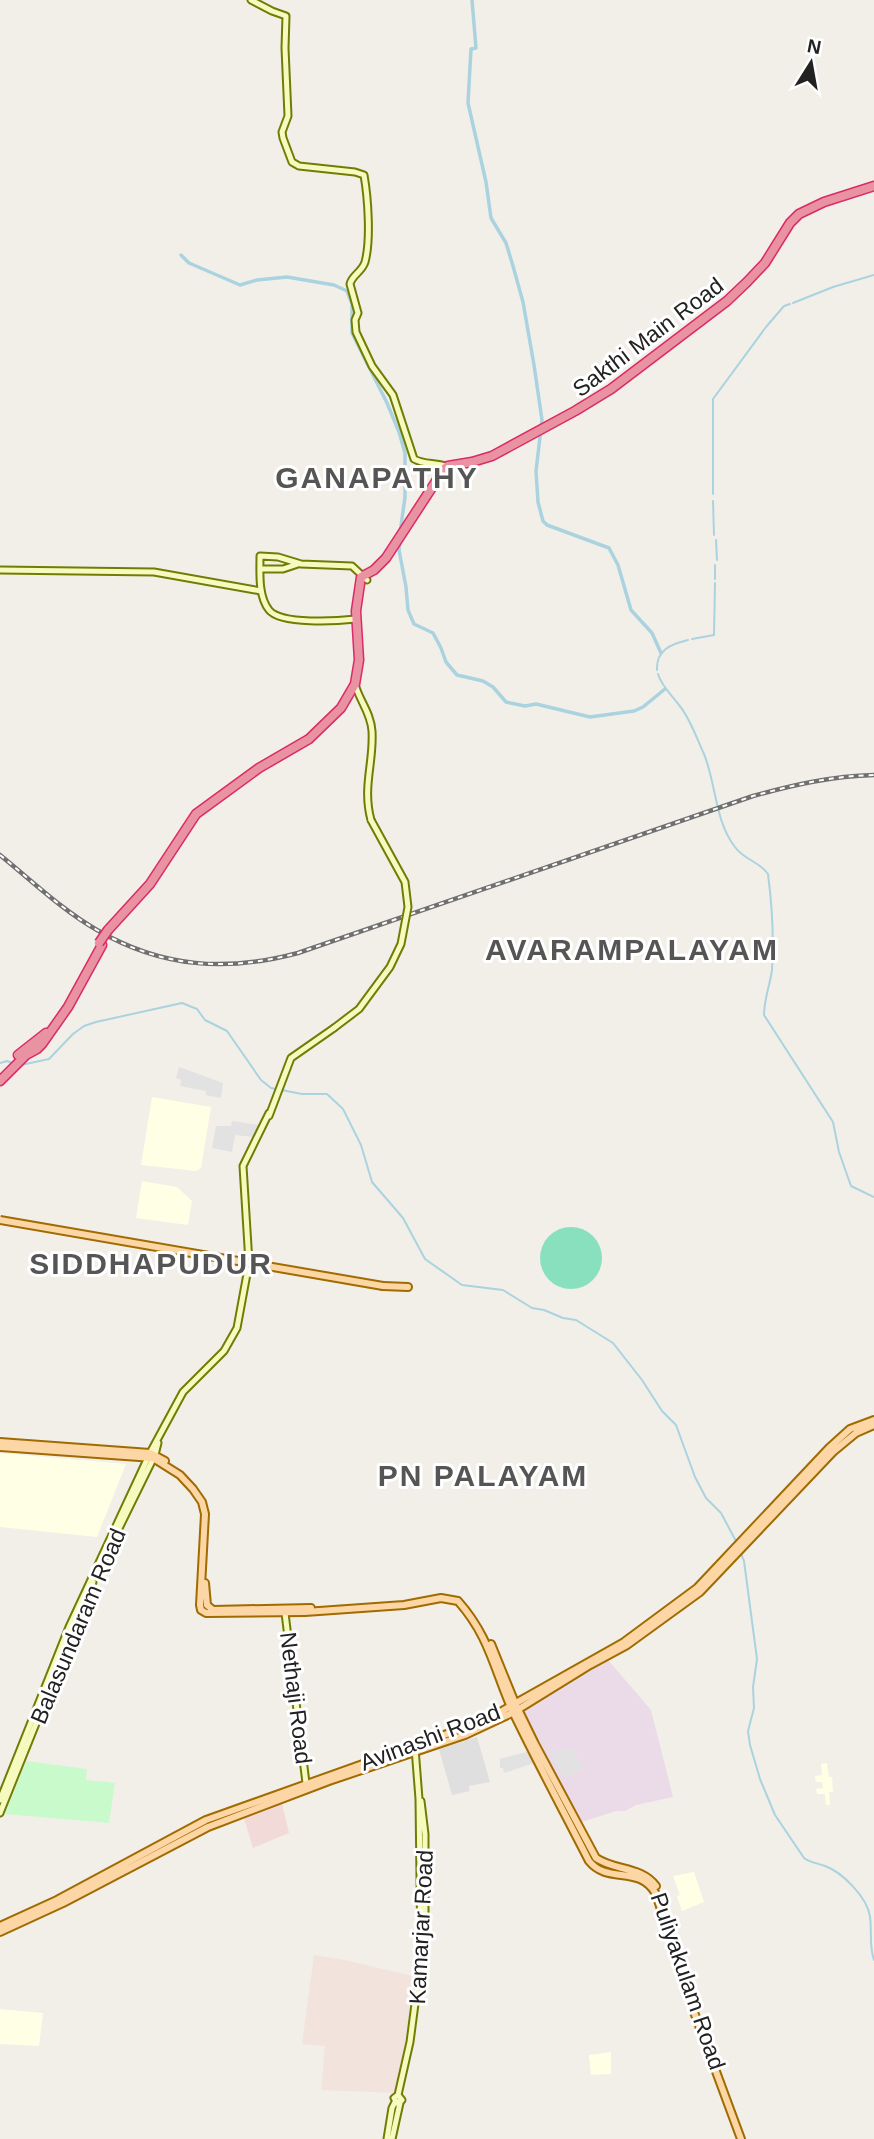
<svg xmlns="http://www.w3.org/2000/svg" width="874" height="2139" viewBox="0 0 874 2139" font-family="Arial,sans-serif">
	<style>
		.residential { fill: #e0dfdf }
		.commercial { fill: #f2dad9 }
		.industrial { fill: #ebdbe8 }
		.education { fill: #ffffe5 }
		.military { fill: #f3e3dd }
		.park { fill: #c8facc }
		.pitch { fill: #88e0be }
		.parking { fill: #e2e2e2 }
		.lines { fill: none; stroke-linecap: round; stroke-linejoin: round }
		.stream { stroke: #aad3df; stroke-width: 2 }
		.canal { stroke: #aad3df; stroke-width: 3.5 }
		.secondary-casing { stroke: #707d05; stroke-width: 9 }
		.primary-casing { stroke: #a06b00; stroke-width: 10 }
		.highway-casing { stroke: #dc2a67; stroke-width: 11 }
		.secondary { stroke: #f7fabf; stroke-width: 5 }
		.primary { stroke: #fcd6a4; stroke-width: 6 }
		.highway { stroke: #e892a2; stroke-width: 8 }
		.rail-casing { stroke: #707070; stroke-width: 4.5 }
		.rail { stroke: #fff; stroke-width: 2; stroke-dasharray: 5; stroke-linecap: butt }
		.secondary-bridge-casing { stroke: #707d05; stroke-width: 9; stroke-linecap: butt }
		.primary-bridge-casing { stroke: #a06b00; stroke-width: 10; stroke-linecap: butt }
		.highway-bridge-casing { stroke: #dc2a67; stroke-width: 11; stroke-linecap: butt }
		.secondary-bridge { stroke: #f7fabf; stroke-width: 5 }
		.primary-bridge { stroke: #fcd6a4; stroke-width: 6 }
		.highway-bridge { stroke: #e892a2; stroke-width: 8 }
		.labels { text-anchor: middle; dominant-baseline: central; stroke-width: 6; stroke-linejoin: round; paint-order: stroke }
		.street-label { font-size: 23px; fill: #222; stroke: #fff }
		.district-label { font-size: 30px; font-weight: bold; letter-spacing: 2px; fill: #555; stroke: #fff }
	</style>
	<rect width="100%" height="100%" fill="#f2efe9"/>
	<path class="residential" d="M 477,1737 L 490,1782 L 469,1786 L 470,1791 L 452,1795 L 439,1749 Z"/>
	<path class="commercial" d="M 282,1803 L 289,1833 L 253,1848 L 244,1818 Z"/>
	<path class="industrial" d="M 608,1660 L 651,1710 L 673,1797 L 636,1805 L 625,1811 L 616,1811 L 582,1822 L 522,1714 L 530,1703 Z"/>
	<path class="education" d="M 152,1097 L 211,1107 L 201,1168 L 196,1171 L 141,1165 Z
		M 142,1181 L 177,1187 L 192,1201 L 188,1225 L 136,1218 Z
		M 0,1453 L 126,1464 L 97,1537 L 0,1527 Z
		M 827,1763 L 829,1777 L 832,1777 L 833,1792 L 829,1792 L 830,1805 L 826,1805 L 825,1794 L 817,1794 L 816,1789 L 823,1788 L 822,1782 L 816,1782 L 815,1776 L 822,1775 L 821,1764 Z
		M 694,1872 L 704,1902 L 682,1911 L 677,1896 L 680,1895 L 673,1876 Z
		M 0,2009 L 43,2013 L 39,2046 L 0,2044 Z
		M 611,2052 L 611,2074 L 591,2075 L 589,2055 Z"/>
	<path class="military" d="M 314,1955 L 345,1960 L 417,1977 L 396,2093 L 321,2090 L 325,2046 L 302,2044 Z"/>
	<path class="park" d="M 26,1761 L 87,1769 L 86,1780 L 115,1783 L 109,1823 L 5,1814 Z"/>
	<path class="pitch" d="M540 1258a31 31 0 1 1 62 0a31 31 0 1 1-62 0Z"/>
	<path class="parking" d="M 179,1067 L 223,1083 L 221,1098 L 206,1095 L 206,1091 L 180,1086 L 181,1080 L 176,1078 Z
		M 232,1121 L 259,1125 L 254,1137 L 235,1135 L 232,1152 L 212,1148 L 216,1126 L 231,1126 Z
		M 573,1747 L 583,1769 L 564,1778 L 551,1753 Z
		M 530,1751 L 534,1763 L 504,1773 L 503,1768 L 500,1768 L 500,1759 Z"/>
	<g class="lines">
		<path class="stream" d="M 793,303 L 833,287 L 874,275
			M 713,494 L 713,399 L 766,327 L 784,306 L 790,304
			M 713,501 L 714,535
			M 716,540 L 717,560
			M 715,579 L 715,565
			M 692,639 L 714,635 L 715,583
			M 657,670 C 656,650 671,644 688,640
			M 658,674 C 662,687 671,694 679,705 C 690,718 697,739 704,754 C 716,783 715,822 735,847 C 744,860 759,861 768,874 C 772,905 774,939 772,970 C 770,985 764,999 764,1015 L 833,1122 L 839,1152 L 851,1186 L 874,1197
			M 0,1063 L 7,1061 L 12,1063
			M 21,1065 L 49,1059 L 73,1034 L 84,1026 L 96,1022 L 182,1003 L 197,1009 L 205,1020 L 227,1031 L 261,1080 L 271,1088 L 302,1094 L 327,1094 L 343,1109 L 361,1145 L 372,1182 L 403,1218 L 425,1259 L 462,1285 L 503,1290 L 532,1308 L 544,1310 L 563,1318 L 576,1320 L 613,1343 L 642,1380 L 662,1411 L 676,1425 L 695,1477 L 706,1498 L 721,1513 L 737,1543
			M 740,1551 L 744,1561 L 757,1659 L 753,1687 L 754,1708 L 748,1731 L 750,1745 L 760,1779 L 775,1815 L 804,1858 C 811,1863 817,1863 825,1866 C 842,1872 868,1898 870,1917 C 872,1931 869,1947 874,1960"/>
		<path class="canal" d="M 472,0 L 476,48 L 471,49 L 468,103 L 486,182 L 491,218 L 506,243 L 513,266 L 523,302 L 534,365 L 542,420 L 536,471 L 538,502 L 543,521 L 547,525 L 609,548 L 618,565 L 631,610 L 652,633 L 661,653
			M 181,255 L 189,263 L 240,285 L 257,280 L 287,277 L 334,285 L 347,291 L 352,304 L 352,333 L 387,403 L 399,432 L 405,453 L 405,497 L 400,533
			M 400,541 L 399,550 L 406,587 L 408,610 L 414,624 L 433,633 L 441,648 L 446,662 L 457,675 L 483,681 L 493,687 L 506,702 L 525,706 L 536,704 L 590,717 L 634,711 L 643,707 L 665,689"/>
		<g class="secondary-casing">
			<path id="secondary" d="M 251,0 L 272,11 L 286,16 L 285,48 L 288,116 L 282,132 L 283,138 L 292,162 L 299,166 L 355,172 L 364,175 C 368,198 371,240 365,262 C 362,272 352,275 350,284 L 358,313 L 355,320 L 356,332 L 372,366 L 393,395 L 414,459 C 424,465 437,462 448,467
				M 260,569 L 283,569 L 298,564
				M 0,570 L 154,572 L 261,591
				M 356,619 C 338,621 281,625 269,610 C 258,596 260,573 260,556 L 278,557 L 301,564 L 352,566 L 367,580
				M 355,684 C 359,700 371,713 372,731 C 374,762 362,787 371,820
				M 269,1116 L 291,1058 L 334,1028
				M 100,1567 L 155,1455 L 158,1443
				M 285,1613 L 306,1783
				M 0,1800 L 69,1627 L 150,1453 L 183,1392 L 224,1351 L 237,1328 L 249,1263 L 243,1166 L 269,1113
				M 421,1801 L 425,1834 L 425,1945
				M 0,1813 L 93,1582
				M 398,2095 L 402,2100 L 397,2103 L 394,2098 L 398,2095 L 410,2042 L 421,1958 L 419,1799 L 415,1748
				M 387,2139 L 392,2108 L 395,2102
				M 392,2139 L 400,2103"/>
		</g>
		<g class="primary-casing">
			<path id="primary" d="M 383,1286 L 408,1287
				M 0,1442 L 150,1453 L 165,1461
				M 0,1447 L 153,1458 L 180,1475 L 193,1489 L 202,1502 L 205,1514 L 200,1605 L 201,1610 L 206,1613 L 305,1612 L 404,1605 L 441,1598 L 458,1601 C 490,1637 494,1670 513,1712 C 537,1762 564,1812 589,1861 C 608,1885 639,1864 656,1894 L 691,2004 L 741,2139
				M 205,1583 L 207,1605 L 213,1610 L 311,1608
				M 491,1644 L 515,1703 L 535,1744 L 596,1858 C 615,1871 641,1866 656,1886
				M 0,1926 L 57,1900 L 206,1820 L 486,1720 L 624,1642 L 697,1588 L 829,1448 L 850,1429 L 874,1420
				M 0,1932 L 63,1903 L 208,1827 L 329,1781 L 465,1735 L 514,1712 L 590,1665 L 627,1645 L 700,1592 L 833,1452 L 856,1433 L 874,1425"/>
		</g>
		<g class="highway-casing">
			<path id="highway" d="M 108,930 L 150,884 L 196,814 L 259,768 L 309,739 L 341,708 L 355,684 L 359,660 L 356,611 L 361,577 L 374,570 L 386,558 L 444,469 L 448,466 L 472,462 L 492,456 L 575,411 L 611,389 L 727,301 L 747,282 L 765,263 L 790,223 L 799,214 L 824,202 L 874,186
				M 18,1055 L 46,1033
				M 0,1081 L 26,1055 L 37,1049 L 42,1044 L 68,1007 L 102,945"/>
		</g>
		<use href="#secondary" class="secondary"/>
		<use href="#primary" class="primary"/>
		<use href="#highway" class="highway"/>
		<g class="rail-casing">
			<path id="rail" d="M 0,855 C 31,880 62,910 97,930 C 162,968 227,972 298,953 L 753,796 C 793,785 832,776 874,775"/>
		</g>
		<use href="#rail" class="rail"/>
		<g class="secondary-bridge-casing">
			<path id="secondary-bridge" d="M 334,1028 L 359,1009 L 390,967 L 401,944 L 408,907 L 405,882 L 371,820"/>
		</g>
		<g class="primary-bridge-casing">
			<path id="primary-bridge" d="M 0,1220 L 383,1286"/>
		</g>
		<g class="highway-bridge-casing">
			<path id="highway-bridge" d="M 99,943 L 108,930"/>
		</g>
		<use href="#secondary-bridge" class="secondary-bridge"/>
		<use href="#primary-bridge" class="primary-bridge"/>
		<use href="#highway-bridge" class="highway-bridge"/>
	</g>
	<g class="labels">
		<g class="street-label">
			<text transform="translate(648 337) rotate(-37)">Sakthi Main Road</text>
			<text transform="translate(78 1626) rotate(-67)">Balasundaram Road</text>
			<text transform="translate(296 1698) rotate(83)">Nethaji Road</text>
			<text transform="translate(430 1737) rotate(-21)">Avinashi Road</text>
			<text transform="translate(421 1927) rotate(-87)">Kamarjar Road</text>
			<text transform="translate(688 1981) rotate(71)">Puliyakulam Road</text>
		</g>
		<g class="district-label">
			<text x="377" y="477">GANAPATHY</text>
			<text x="632" y="949">AVARAMPALAYAM</text>
			<text x="151" y="1263">SIDDHAPUDUR</text>
			<text x="483" y="1475">PN PALAYAM</text>
		</g>
	</g>
	<g transform="translate(811 63) rotate(11)" stroke="#ffffff" stroke-width="5" paint-order="stroke">
	<path d="M0-5L12 26L0 18L-12 26Z" fill="#222222"/>
	<text y="-10" font-size="19" font-weight="bold" text-anchor="middle" fill="#222222">N</text>
	</g>
</svg>
